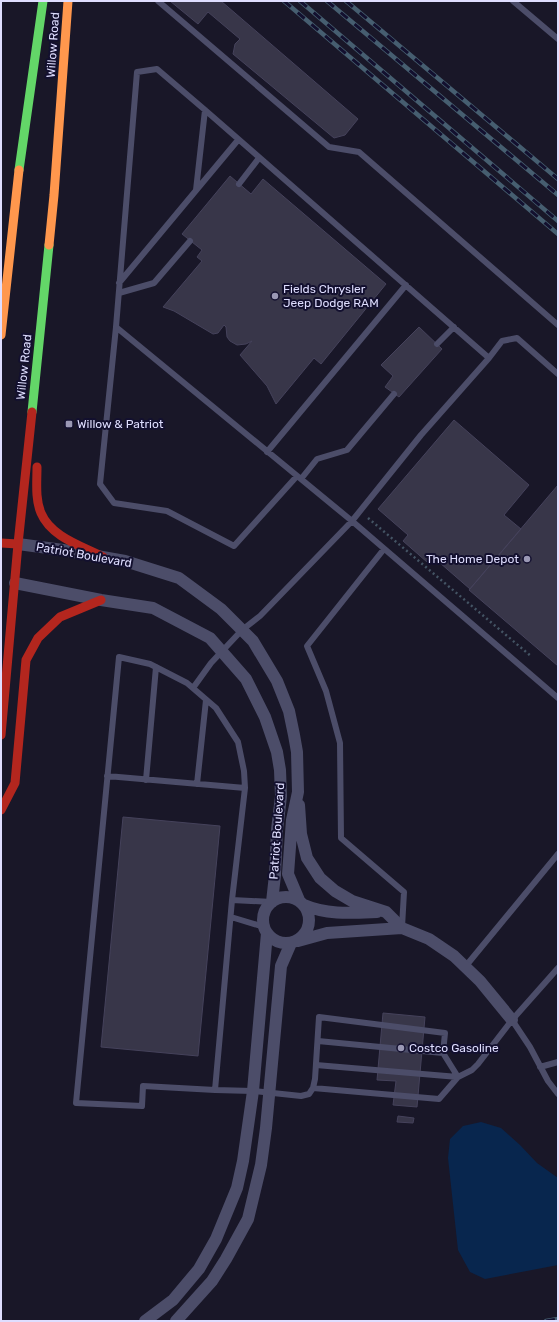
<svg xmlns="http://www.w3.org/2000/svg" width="559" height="1322" viewBox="0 0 559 1322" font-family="Rubik,sans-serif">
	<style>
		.water { fill: #08264e }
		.building { fill: #383649; stroke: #45425b }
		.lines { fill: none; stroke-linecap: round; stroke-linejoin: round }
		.path { stroke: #445464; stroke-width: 2.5; stroke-dasharray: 2 3; stroke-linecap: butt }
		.lane { stroke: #4c4d69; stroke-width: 6 }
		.street { stroke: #4c4d69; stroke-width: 12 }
		.fast { stroke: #63d668; stroke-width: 9 }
		.slow { stroke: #ff974d; stroke-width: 9 }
		.jam { stroke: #b3261e; stroke-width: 9 }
		.rail-casing { stroke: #465e70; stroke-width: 4.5 }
		.rail { stroke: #13102f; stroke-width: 3; stroke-dasharray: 9; stroke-linecap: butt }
		.poi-dot { fill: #9a98b4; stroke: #13102f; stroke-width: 1.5 }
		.labels { text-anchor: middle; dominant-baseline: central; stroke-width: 4; stroke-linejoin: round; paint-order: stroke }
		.street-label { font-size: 12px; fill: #dfdeff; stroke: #13102f }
		.poi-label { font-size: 12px; fill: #dfdeff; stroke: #13102f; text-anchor: start }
	</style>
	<rect width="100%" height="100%" fill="#191728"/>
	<path class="water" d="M 481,1122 L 501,1128 L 520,1145 L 537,1163 L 558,1178 L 558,1265 L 485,1279 L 470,1272 L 458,1250 L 448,1158 L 450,1139 L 463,1126 Z"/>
	<path class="building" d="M 170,1 L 221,1 L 358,119 L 345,135 L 334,138 L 233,54 L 235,44 L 240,39 L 208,12 L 198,24 Z
		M 230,176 L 251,194 L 263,179 L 386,284 L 321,364 L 314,358 L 276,404 L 267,386 L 240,355 L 252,341 L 246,344 L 237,345 L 230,341 L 227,337 L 226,327 L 224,325 L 218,333 L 213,334 L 174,311 L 163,307 L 202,261 L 197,257 L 202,250 L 182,234 Z
		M 419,327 L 442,349 L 399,397 L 385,387 L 393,376 L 381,365 Z
		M 454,420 L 529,485 L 504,515 L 521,529 L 470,589 L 432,556 L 427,562 L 403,541 L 408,535 L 378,509 Z
		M 558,485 L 558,666 L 469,590 Z
		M 123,817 L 220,826 L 198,1056 L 101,1047 Z
		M 383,1013 L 425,1017 L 417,1107 L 393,1105 L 396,1081 L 377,1080 Z
		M 398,1116 L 414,1118 L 413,1123 L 397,1122 Z"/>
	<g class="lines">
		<path class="path" d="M 368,518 L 532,657"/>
		<path class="lane" d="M 158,1 L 329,147 L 359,152 L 558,325
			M 513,1 L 558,39
			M 157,69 L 205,110 L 489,358 L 421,435 L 352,521 L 116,327 L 137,72 Z
			M 239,184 L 259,158
			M 196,190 L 205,110
			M 119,283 L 238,140
			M 119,293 L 154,283 L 190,241
			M 116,327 L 100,484 L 114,503 L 167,511 L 234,546 L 297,476
			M 437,344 L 454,327
			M 489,358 L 502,341 L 517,338 L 558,374
			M 267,452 L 406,285
			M 301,479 L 317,459 L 347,450 L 394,394
			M 384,549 L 307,646 L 326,691 L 340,743 L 341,838 L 404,892 L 402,927
			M 119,657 L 150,664 L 187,683 L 216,708 L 238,742 L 244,771 L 245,788 L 232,900 L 215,1090 L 143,1086 L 142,1106 L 76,1103 Z
			M 193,688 L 211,663 L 242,630 L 260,616 L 352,521 L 558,698
			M 107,776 L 245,788
			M 146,780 L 156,667
			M 197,784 L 206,700
			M 232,900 L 272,902
			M 231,917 L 264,927
			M 465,967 L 558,854
			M 512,1020 L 530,1047 L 548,1081 L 558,1094
			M 318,1041 L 443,1053
			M 316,1065 L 458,1077
			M 540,1067 L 558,1062
			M 313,1088 L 439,1099 L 458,1077 L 472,1070 L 478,1064 L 512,1020 L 558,968
			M 215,1090 L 253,1091 L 301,1096 L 309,1094 L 313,1088 L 315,1079 L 319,1017 L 445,1033 L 443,1053 L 458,1077"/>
		<path class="street" d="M 18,544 L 63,550 L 125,561 L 179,578 L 221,609 L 253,641 L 277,681 L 289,711 L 294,735 L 297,752 L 298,792 L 292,820 L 288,874 L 299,900
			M 15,583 L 101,600 L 153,608 L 210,638 L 246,679 L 265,717 L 277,752 L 280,770 L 281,796 L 277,830 L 275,875 L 272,902
			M 299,805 L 301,834 L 307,858 L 320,878 L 335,891 L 352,901 L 386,912 L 402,928 L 429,939 L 454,956 L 480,981 L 512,1020
			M263 920a23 23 0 1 1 46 0a23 23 0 1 1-46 0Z
			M 304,905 C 327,915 352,913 377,912
			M 298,941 L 327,933 L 402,928
			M 145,1321 L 173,1300 L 199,1269 L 216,1239 L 237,1188 L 243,1161 L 253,1091 L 267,933
			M 176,1321 L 212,1281 L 226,1259 L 248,1219 L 261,1165 L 266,1128 L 281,966 L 291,943"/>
		<path class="fast" d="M 19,170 L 43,1
			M 32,412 L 49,245"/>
		<path class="slow" d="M 49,245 L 54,195 L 68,1
			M 1,335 L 19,170"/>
		<path class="jam" d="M 37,467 C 37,482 35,499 41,513 C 51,537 82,546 103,557
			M 1,543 L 18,544
			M 1,735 L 18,544 L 32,412
			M 1,810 L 15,783 L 26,660 L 38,638 L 60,617 L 101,600"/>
		<g class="rail-casing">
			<path id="rail" d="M 284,1 L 558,234
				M 300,1 L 558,221
				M 327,1 L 558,195
				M 346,1 L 558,179
				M 546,1321 L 558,1319"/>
		</g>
		<use href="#rail" class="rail"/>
	</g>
	<g class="poi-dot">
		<circle cx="275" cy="296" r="4"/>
		<rect x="65" y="420" width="8" height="8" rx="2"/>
		<circle cx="527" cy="559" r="4"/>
		<circle cx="401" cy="1048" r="4"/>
	</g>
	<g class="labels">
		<g class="street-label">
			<text transform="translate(53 45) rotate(-86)">Willow Road</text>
			<text transform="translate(24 367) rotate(-84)">Willow Road</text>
			<text transform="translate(84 555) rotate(10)">Patriot Boulevard</text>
			<text transform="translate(277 831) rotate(-86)">Patriot Boulevard</text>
		</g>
		<g class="poi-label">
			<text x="283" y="289">Fields Chrysler<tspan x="283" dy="14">Jeep Dodge RAM</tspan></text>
			<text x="77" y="424">Willow &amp; Patriot</text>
			<text x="519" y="559" text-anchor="end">The Home Depot</text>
			<text x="409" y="1048">Costco Gasoline</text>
		</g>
	</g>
	<rect width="559" height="1322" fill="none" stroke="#dfdeff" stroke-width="4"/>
</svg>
